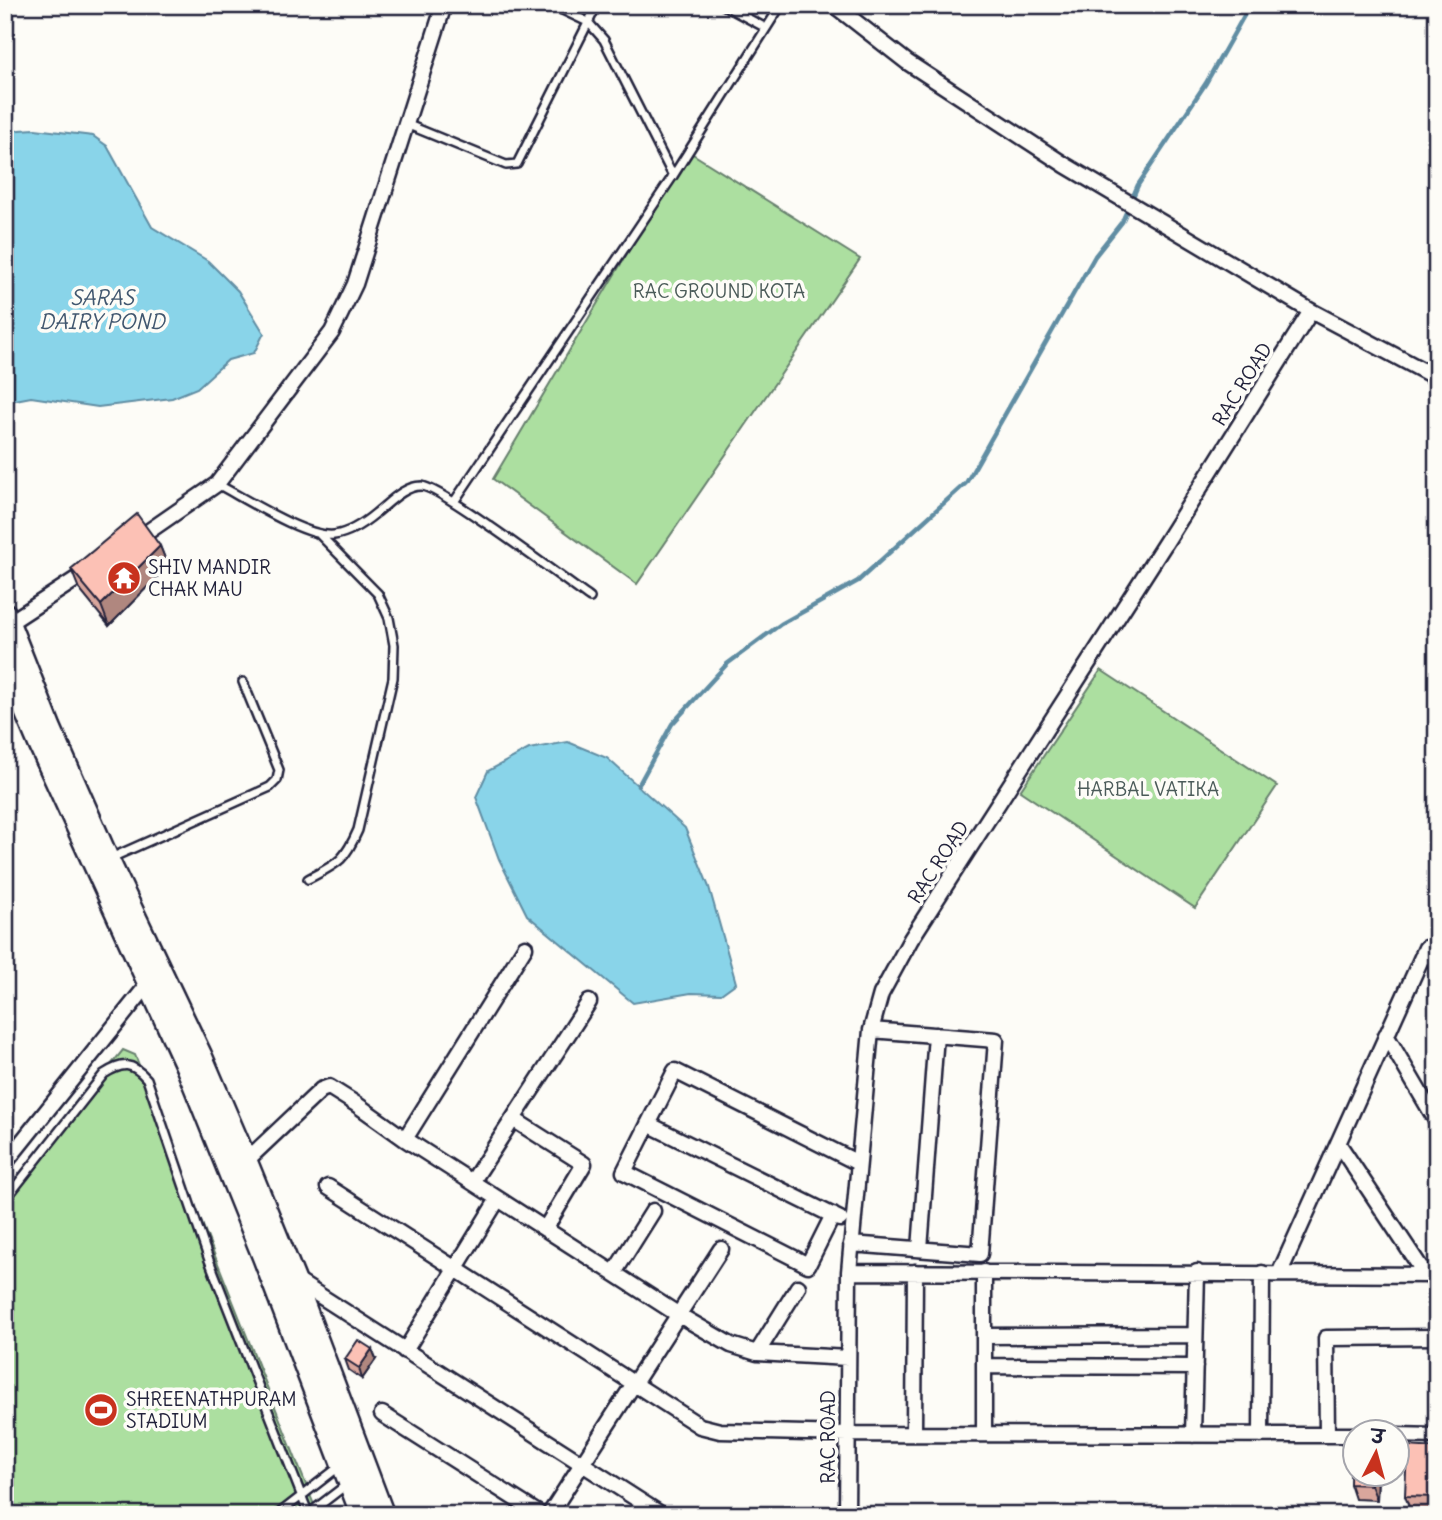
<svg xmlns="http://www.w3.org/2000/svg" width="1442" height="1520" viewBox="0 0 1442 1520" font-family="Delius,'Playpen Sans Deva',sans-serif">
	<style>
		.green { fill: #acdfa0; stroke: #67806e; stroke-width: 2 }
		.water { fill: #89d4e9; stroke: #608da3; stroke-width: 2 }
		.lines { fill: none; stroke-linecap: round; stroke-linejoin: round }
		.stream { stroke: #608da3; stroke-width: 4.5 }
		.lane-casing { stroke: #22223b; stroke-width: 12 }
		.street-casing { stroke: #22223b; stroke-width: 19 }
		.secondary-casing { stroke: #22223b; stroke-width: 26 }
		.lane { stroke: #fdfcf7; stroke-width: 7 }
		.street { stroke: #fdfcf7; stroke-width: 14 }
		.secondary { stroke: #fdfcf7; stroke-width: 21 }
		.wall { fill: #d9a69c; stroke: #22223b; stroke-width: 2 }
		.shaded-wall { fill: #b0877f; stroke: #22223b; stroke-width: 2 }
		.building { fill: #fcc1b5; stroke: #22223b; stroke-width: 2 }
		.labels { text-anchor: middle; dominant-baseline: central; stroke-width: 7; stroke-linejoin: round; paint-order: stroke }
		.park-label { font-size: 19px; fill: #4b5b59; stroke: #fdfcf7 }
		.street-label { font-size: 19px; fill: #22223b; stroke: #fdfcf7 }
		.poi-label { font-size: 19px; fill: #22223b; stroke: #fdfcf7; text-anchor: start }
		.water-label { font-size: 21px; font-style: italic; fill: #41576f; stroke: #fdfcf7 }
	</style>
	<rect width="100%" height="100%" fill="#fdfcf7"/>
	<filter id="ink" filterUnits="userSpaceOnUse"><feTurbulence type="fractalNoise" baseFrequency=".0143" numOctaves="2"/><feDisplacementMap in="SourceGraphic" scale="14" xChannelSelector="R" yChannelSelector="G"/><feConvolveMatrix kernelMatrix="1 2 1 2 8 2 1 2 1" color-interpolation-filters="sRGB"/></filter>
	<g filter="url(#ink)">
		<path class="green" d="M 688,151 L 860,259 L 637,584 L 493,479 Z
			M 1101,670 L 1277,786 L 1195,908 L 1020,791 Z
			M 123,1050 L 135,1055 L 318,1515 L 5,1515 L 5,1196 Z"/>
		<path class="water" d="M 35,129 L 93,136 L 107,146 L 152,227 L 208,261 L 238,291 L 264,333 L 254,353 L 228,360 L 197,388 L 172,398 L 98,407 L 31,397 L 5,402 L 5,131 Z
			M 568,742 L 607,758 L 685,828 L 709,887 L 736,983 L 721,994 L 691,993 L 633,1003 L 527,915 L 499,859 L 476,797 L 488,771 L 529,749 Z"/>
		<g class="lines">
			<path class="stream" d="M 638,786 L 672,724 L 727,664 L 781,624 L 858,581 L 966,483 L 1095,256 L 1122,222 L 1138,185 L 1206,83 L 1250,5"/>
			<g class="lane-casing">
				<path id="lane" d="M 552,5 L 588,22 L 604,40 L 673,176
					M 723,5 L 766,28
					M 406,124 L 506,165 L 517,164 L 597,5
					M 217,484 C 244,498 306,538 334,535 C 350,533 364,523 376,513 C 389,503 404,486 421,486 C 439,485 567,582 590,598
					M 454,502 L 673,176 L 781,5
					M 111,858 L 270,787 L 277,780 L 279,770 L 243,682
					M 308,879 C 338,863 344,862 358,830 L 393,678 L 394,645 L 389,618 L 378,594 L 320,535
					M 5,1200 L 104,1074 C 123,1062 132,1062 147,1079 L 209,1260 L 309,1515
					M 277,1515 L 340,1466
					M 307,1515 L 346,1485"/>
			</g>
			<g class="street-casing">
				<path id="street" d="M 834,5 L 907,62 L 1065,165 L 1311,311 L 1437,378
					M 136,540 L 217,484 L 332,332 L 355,284 L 444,5
					M 9,623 L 90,570
					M 1426,948 L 1437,965
					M 1386,1035 L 1437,1122
					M 513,1119 L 584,1164 L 545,1229
					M 648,1124 L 840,1219
					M 405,1139 L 525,947
					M 1338,1143 L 1425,1274
					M 246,1161 L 321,1090 L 329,1087 L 356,1104 L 405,1139 L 679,1315 L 731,1345 L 757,1353 L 848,1358
					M 5,1163 L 149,983
					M 472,1182 L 589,1002
					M 328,1187 L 700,1426 L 720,1431 L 848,1434 L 1354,1435
					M 833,1215 L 808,1265 L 624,1172 L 675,1071 L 858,1163
					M 851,1244 L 980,1254 L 996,1040 L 871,1030
					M 920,1249 L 936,1035
					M 849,1272 L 1437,1275
					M 984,1272 L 984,1434
					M 1280,1272 L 1426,948
					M 614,1273 L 653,1211
					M 294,1279 L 662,1515
					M 984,1336 L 1195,1335
					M 405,1351 L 498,1199
					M 757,1353 L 798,1287
					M 984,1366 L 1195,1367
					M 382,1414 L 541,1515
					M 914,1434 L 915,1272
					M 1193,1435 L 1197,1272
					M 1261,1435 L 1262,1273
					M 1327,1435 L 1326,1338 L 1437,1337
					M 1396,1435 L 1437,1436
					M 549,1515 L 721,1249
					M 847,1515 L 849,1272 L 871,1030 L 881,994 L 911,939 L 1166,542 L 1311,311"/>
			</g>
			<g class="secondary-casing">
				<path id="secondary" d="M 5,614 L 50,728 L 108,860 L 201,1056 L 246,1161 L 294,1279 L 383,1515
					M 5,663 L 39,743 L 187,1067 L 264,1258 L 362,1515"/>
			</g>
			<use href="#lane" class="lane"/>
			<use href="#street" class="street"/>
			<use href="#secondary" class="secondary"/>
		</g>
		<path class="wall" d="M 160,546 L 168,566 L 109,626 L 79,589 L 71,569 Z
			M 345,1359 L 376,1359 L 362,1379 L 349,1370 Z
			M 1437,1448 L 1437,1513 L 1411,1512 L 1405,1496 Z
			M 1354,1474 L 1378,1474 L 1377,1500 L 1355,1499 L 1350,1484 Z"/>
		<path class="shaded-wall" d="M 160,546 L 168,566 L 109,626 L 101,605 Z
			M 372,1349 L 376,1359 L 362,1379 L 359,1368 Z
			M 1437,1448 L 1437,1503 L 1435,1497 Z
			M 1372,1474 L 1378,1474 L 1377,1500 L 1371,1485 Z"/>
		<path class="building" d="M 137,514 L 160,546 L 101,605 L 71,569 Z
			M 358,1340 L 372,1349 L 359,1368 L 345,1359 Z
			M 1351,1437 L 1354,1437 L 1354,1474 L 1372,1474 L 1371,1485 L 1350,1484 Z
			M 1407,1446 L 1437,1448 L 1435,1497 L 1405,1496 Z"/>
	</g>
	<defs>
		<g id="temple-disc" transform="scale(1.75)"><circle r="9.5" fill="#c8321e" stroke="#fdfcf7"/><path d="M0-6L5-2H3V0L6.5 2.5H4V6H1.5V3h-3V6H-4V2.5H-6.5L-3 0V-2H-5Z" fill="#fff"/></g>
		<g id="stadium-disc" transform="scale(1.75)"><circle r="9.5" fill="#c8321e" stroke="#fdfcf7"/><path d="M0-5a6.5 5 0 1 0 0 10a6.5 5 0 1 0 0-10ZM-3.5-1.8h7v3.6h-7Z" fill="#fff"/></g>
	</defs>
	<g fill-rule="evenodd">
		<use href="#temple-disc" x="124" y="578"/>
		<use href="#stadium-disc" x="101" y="1410"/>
	</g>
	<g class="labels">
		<g class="park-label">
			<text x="719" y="291">RAC GROUND KOTA</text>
			<text x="1148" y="789">HARBAL VATIKA</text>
		</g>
		<g class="street-label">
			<text transform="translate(1242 384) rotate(-58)">RAC ROAD</text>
			<text transform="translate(938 862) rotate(-57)">RAC ROAD</text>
			<text transform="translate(828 1437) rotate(-90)">RAC ROAD</text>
		</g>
		<g class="poi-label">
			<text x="148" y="567">SHIV MANDIR<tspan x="148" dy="22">CHAK MAU</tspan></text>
			<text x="126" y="1399">SHREENATHPURAM<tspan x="126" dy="22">STADIUM</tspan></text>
		</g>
		<g class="water-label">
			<text x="102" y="297">SARAS<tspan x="102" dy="24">DAIRY POND</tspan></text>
		</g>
	</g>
	<rect width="1442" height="1520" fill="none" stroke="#fdfcf7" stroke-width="28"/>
	<rect x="14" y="14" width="1414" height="1492" fill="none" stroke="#22223b" stroke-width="2.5" filter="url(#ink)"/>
	<g transform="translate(1376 1453) rotate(6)"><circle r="33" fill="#fdfcf7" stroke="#a5a5ac" stroke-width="2"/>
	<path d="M0-5L12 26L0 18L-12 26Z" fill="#c8321e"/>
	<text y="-10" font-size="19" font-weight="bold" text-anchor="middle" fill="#22223b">उ</text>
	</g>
</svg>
